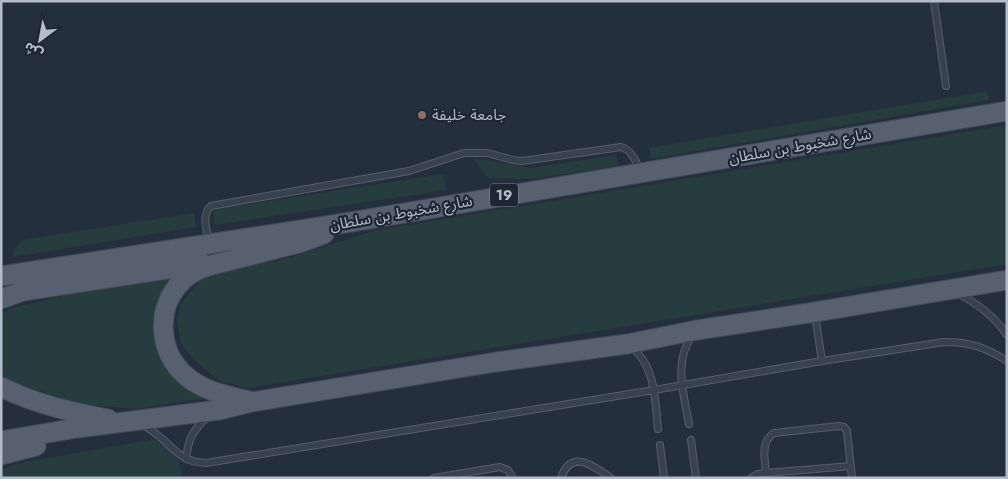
<svg xmlns="http://www.w3.org/2000/svg" width="1008" height="479" viewBox="0 0 1008 479" font-family="Jost,'Noto Sans Arabic',sans-serif">
	<style>
		.green { fill: #263c3f }
		.lines { fill: none; stroke-linecap: round; stroke-linejoin: round }
		.lane-casing { stroke: #565f6c; stroke-width: 8 }
		.primary-casing { stroke: #414a57; stroke-width: 21 }
		.lane { stroke: #38414e; stroke-width: 6 }
		.primary { stroke: #56606e; stroke-width: 19 }
		.education-dot { fill: #8d6e63; stroke: #1d2633; stroke-width: 2 }
		.labels { text-anchor: middle; dominant-baseline: central; stroke-width: 4.5; stroke-linejoin: round; paint-order: stroke }
		.shield { fill: #1d2633; stroke: #878f9c; stroke-width: 1 }
		.shield-label { font-size: 14px; font-weight: bold; fill: #b4bcc9 }
		.poi-label { font-size: 15px; fill: #b4bcc9; stroke: #1d2633; text-anchor: start }
		.street-label { font-size: 15px; fill: #b4bcc9; stroke: #1d2633 }
	</style>
	<rect width="100%" height="100%" fill="#242f3e"/>
	<path class="green" d="M 987,91 L 989,100 L 651,159 L 649,148 Z
		M 1007,125 L 1007,264 L 248,388 L 220,381 L 194,360 L 181,344 L 177,322 L 180,305 L 202,278 L 226,267 L 278,261 L 377,230 Z
		M 616,155 L 619,166 L 532,179 L 488,178 L 473,158 L 531,168 Z
		M 443,174 L 447,190 L 215,225 L 212,210 Z
		M 194,213 L 196,227 L 13,257 L 13,250 L 22,240 Z
		M 180,277 L 156,335 L 207,398 L 135,409 L 79,404 L 12,381 L 1,374 L 1,314 L 9,309 L 91,289 Z
		M 155,439 C 170,450 182,458 182,478 L 1,478 L 1,471 L 15,464 Z"/>
	<g class="lines">
		<g class="lane-casing">
			<path id="lane" d="M 934,1 L 946,86
				M 209,242 C 207,230 201,215 211,206 L 409,171 L 464,153 L 487,153 L 513,160 L 522,161 L 621,147 C 632,150 636,162 641,172
				M 959,294 C 978,304 995,317 1007,335
				M 815,315 L 822,361
				M 630,346 C 656,365 655,400 658,429
				M 689,424 C 684,395 673,362 692,336
				M 143,425 C 148,428 154,432 159,436 C 177,451 181,462 206,463 L 654,390 L 822,361 L 944,342 C 970,342 985,347 1007,361
				M 691,440 L 696,478
				M 660,445 L 664,478
				M 186,459 C 188,440 193,430 207,417
				M 766,473 C 765,459 760,442 774,433 L 839,426 L 844,427 L 847,431 L 852,478
				M 434,478 L 500,467 L 508,470 L 513,478
				M 561,478 C 571,448 594,466 611,478
				M 751,478 L 758,474 L 766,473 L 851,466"/>
		</g>
		<g class="primary-casing">
			<path id="primary" d="M 1,276 L 345,223 L 1007,111
				M 1,299 L 23,291 L 180,267 L 201,262
				M 1,387 C 35,404 71,412 108,419
				M 250,401 C 228,396 203,391 186,376 C 158,352 155,308 182,281 C 189,274 199,269 208,266 L 299,243 L 324,234
				M 1,441 L 77,428 L 219,410 L 252,402 L 496,362 L 627,344 L 697,330 L 815,312 L 1007,280
				M 1,455 L 36,446"/>
		</g>
		<use href="#lane" class="lane"/>
		<use href="#primary" class="primary"/>
	</g>
	<circle class="education-dot" cx="422" cy="115" r="5"/>
	<g class="labels">
		<rect class="shield" x="490" y="183.5" width="28" height="23" rx="4"/>
		<g class="shield-label">
			<text x="504" y="195">19</text>
		</g>
		<g class="poi-label">
			<text x="432" y="115">جامعة خليفة</text>
		</g>
		<g class="street-label">
			<text transform="translate(800 146) rotate(-10)">شارع شخبوط بن سلطان</text>
			<text transform="translate(401 213) rotate(-10)">شارع شخبوط بن سلطان</text>
		</g>
	</g>
	<rect width="1008" height="479" fill="none" stroke="#b4bcc9" stroke-width="5"/>
	<g transform="translate(40 40) rotate(212)" stroke="#1d2633" stroke-width="4" paint-order="stroke">
	<path d="M0-4L9 19L0 12L-9 19Z" fill="#b4bcc9"/>
	<text y="-8" font-size="14" font-weight="bold" text-anchor="middle" fill="#b4bcc9">ش</text>
	</g>
</svg>
